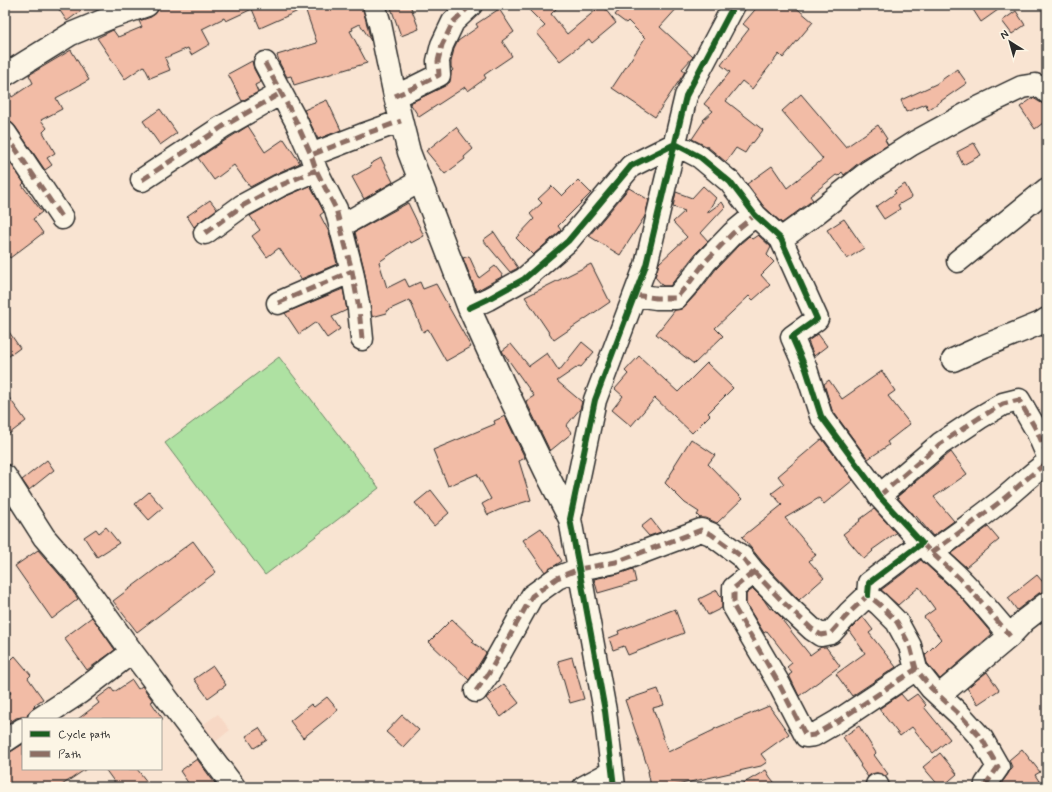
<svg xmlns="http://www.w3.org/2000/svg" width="1052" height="792" viewBox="0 0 1052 792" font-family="Mynerve,sans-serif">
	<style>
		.built { fill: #f7d8c5 }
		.green { fill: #aee1a2; stroke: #6c8666 }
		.building { fill: #f2bca6; stroke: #2b2b2b }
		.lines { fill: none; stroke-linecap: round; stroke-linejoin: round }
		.minor-casing { stroke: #2b2b2b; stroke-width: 25 }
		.minor { stroke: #fcf5e5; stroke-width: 22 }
		.quiet { stroke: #8d6e63; stroke-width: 5; stroke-dasharray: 10 5; stroke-linecap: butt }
		.cycleway-casing { stroke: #fcf5e5; stroke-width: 8 }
		.cycleway { stroke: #1b5e20; stroke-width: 6 }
	</style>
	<rect width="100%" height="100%" fill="#f9e4d2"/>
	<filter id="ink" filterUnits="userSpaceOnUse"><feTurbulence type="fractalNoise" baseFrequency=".025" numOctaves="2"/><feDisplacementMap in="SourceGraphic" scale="8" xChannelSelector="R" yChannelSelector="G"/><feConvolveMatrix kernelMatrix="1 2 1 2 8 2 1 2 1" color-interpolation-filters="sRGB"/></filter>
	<g filter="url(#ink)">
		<path class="built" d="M 218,714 L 230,730 L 214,743 L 201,726 Z"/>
		<path class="green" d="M 279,357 L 379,488 L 265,575 L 165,443 Z"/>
		<path class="building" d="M 56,5 L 89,5 L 67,21 Z
			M 159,5 L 362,5 L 371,41 L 360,24 L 352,28 L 353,30 L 350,31 L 367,63 L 294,85 L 291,76 L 287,77 L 280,64 L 277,55 L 317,43 L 305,8 L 260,28 L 252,9 L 226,21 L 224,18 L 202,29 L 210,44 L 191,55 L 188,48 L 165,58 L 170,70 L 150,78 L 144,66 L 125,79 L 97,38 L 113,30 L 118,37 L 142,27 L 139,21 L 151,17 L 156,13 L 159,8 Z
			M 390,5 L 410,5 L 419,29 L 401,36 Z
			M 524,5 L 560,5 L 551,14 L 567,34 L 602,5 L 616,23 L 592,43 L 589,39 L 560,61 L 537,33 L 545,26 Z
			M 623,5 L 680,5 L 660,27 L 693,57 L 682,69 L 685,71 L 683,75 L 655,117 L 612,88 L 645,38 L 628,21 L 626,23 L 615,15 Z
			M 759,5 L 793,5 L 813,22 L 783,58 L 779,54 L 752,89 L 742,81 L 726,101 L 763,130 L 753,143 L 752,142 L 745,153 L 736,148 L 726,162 L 708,147 L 692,139 L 704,121 L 703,120 L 713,111 L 704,104 L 730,72 L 721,65 L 749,29 L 743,24 Z
			M 970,5 L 1005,5 L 981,22 Z
			M 499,9 L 514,32 L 502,41 L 512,56 L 484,75 L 486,78 L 468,91 L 465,87 L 419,117 L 410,103 L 445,86 L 450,82 L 451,72 L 453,70 L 451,67 L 451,62 L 454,49 L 458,41 L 478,27 L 476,24 Z
			M 1016,11 L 1025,25 L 1012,34 L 1002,21 Z
			M 71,50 L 89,80 L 56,98 L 62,109 L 41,120 L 47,128 L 43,132 L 55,153 L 47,158 L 52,165 L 45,170 L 15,126 L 11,122 L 5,121 L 5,87 L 6,87 L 12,97 L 33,83 L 29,75 Z
			M 252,61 L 254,69 L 261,82 L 255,85 L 258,92 L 242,101 L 228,74 Z
			M 957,69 L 967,83 L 928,110 L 926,104 L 906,112 L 901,100 L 936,84 Z
			M 801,94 L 846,147 L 878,125 L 887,139 L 885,140 L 888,145 L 861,161 L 844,175 L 842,172 L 838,176 L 836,175 L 810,196 L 813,200 L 782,223 L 764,207 L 747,184 L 772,166 L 787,188 L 823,159 L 782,111 Z
			M 1033,98 L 1043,104 L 1047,104 L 1047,120 L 1035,129 L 1020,107 Z
			M 327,100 L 341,130 L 318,139 L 304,110 Z
			M 160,109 L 177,133 L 160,145 L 143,121 Z
			M 248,126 L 265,152 L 284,139 L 300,163 L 273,175 L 250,187 L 234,165 L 214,180 L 198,158 L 229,138 Z
			M 456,127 L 473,149 L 464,157 L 465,159 L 445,174 L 426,151 Z
			M 974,143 L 981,155 L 963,165 L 957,152 Z
			M 5,155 L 24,183 L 22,185 L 42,212 L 33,219 L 43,233 L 10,258 L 5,251 Z
			M 381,158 L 393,182 L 364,199 L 352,177 L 372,166 L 370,164 Z
			M 578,180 L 591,193 L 558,226 L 561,230 L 559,232 L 533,255 L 516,238 L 534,219 L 530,214 L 542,203 L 538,199 L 552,186 L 562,196 Z
			M 905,184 L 912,197 L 898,205 L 900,209 L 884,219 L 876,207 L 896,193 L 894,191 Z
			M 310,186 L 324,212 L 320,215 L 329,232 L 337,264 L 301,279 L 279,248 L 267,257 L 252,236 L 260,230 L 250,216 L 284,197 Z
			M 703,186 L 716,198 L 707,213 L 722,202 L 725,207 L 701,233 L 708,241 L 696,253 L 670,286 L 663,286 L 655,277 L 659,263 L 687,237 L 673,222 L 685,211 L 673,207 L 676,192 L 692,198 Z
			M 629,188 L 649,200 L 645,216 L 620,255 L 589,236 Z
			M 210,200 L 217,209 L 198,223 L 194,227 L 187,216 Z
			M 408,203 L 424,236 L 411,243 L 410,241 L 379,262 L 387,288 L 405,279 L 409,287 L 420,282 L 423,289 L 436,284 L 471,347 L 446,361 L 428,329 L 423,332 L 410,300 L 386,311 L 387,313 L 372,317 L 364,269 L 355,232 Z
			M 844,219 L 864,248 L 847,259 L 827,230 Z
			M 494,232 L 518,268 L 510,272 L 483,240 Z
			M 758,235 L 771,247 L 767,255 L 774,262 L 761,275 L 770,285 L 753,300 L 749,296 L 715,328 L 723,336 L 694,364 L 656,334 L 675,310 L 681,309 L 685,306 L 700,290 L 716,269 L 739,245 L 749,236 L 752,239 Z
			M 469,256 L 479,278 L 495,266 L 503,276 L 476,291 L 463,258 Z
			M 591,264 L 610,302 L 554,340 L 525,297 Z
			M 343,289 L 347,310 L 332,317 L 340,329 L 327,338 L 316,322 L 299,334 L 285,313 Z
			M 5,326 L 20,348 L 5,359 Z
			M 818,334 L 827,346 L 814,356 L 808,341 Z
			M 582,342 L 594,352 L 581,367 L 579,366 L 557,381 L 582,402 L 580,409 L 566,426 L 572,433 L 550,451 L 526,401 L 534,396 L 502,351 L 511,344 L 529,366 L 547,353 L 559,371 Z
			M 639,356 L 678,392 L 707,363 L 733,388 L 708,413 L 710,415 L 692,433 L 655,398 L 631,426 L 612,410 L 623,396 L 615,389 L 628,374 L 625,371 Z
			M 882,371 L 895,391 L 888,396 L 910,424 L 887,442 L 889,445 L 868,459 L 832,410 L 824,384 L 829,380 L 842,399 Z
			M 5,392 L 26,421 L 5,437 Z
			M 505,416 L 525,458 L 519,461 L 531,500 L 499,510 L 488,515 L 482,504 L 491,499 L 477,474 L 448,486 L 433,450 L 495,424 L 494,421 Z
			M 691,439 L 715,455 L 708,464 L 742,499 L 717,523 L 706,518 L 700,518 L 697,515 L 699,512 L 685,503 L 665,483 L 675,467 L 674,466 Z
			M 822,439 L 853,480 L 824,504 L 819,498 L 785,518 L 816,555 L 809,561 L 824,578 L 799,600 L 765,565 L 742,537 L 782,505 L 772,493 L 784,484 L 778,476 Z
			M 951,452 L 967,474 L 934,497 L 954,521 L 933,536 L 916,516 L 915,517 L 897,497 Z
			M 47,460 L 54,470 L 29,490 L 22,480 Z
			M 431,490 L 449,513 L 434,526 L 415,503 Z
			M 149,492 L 163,508 L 149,520 L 135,504 Z
			M 874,509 L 896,533 L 872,550 L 873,551 L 864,559 L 843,534 L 860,521 L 859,520 Z
			M 651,519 L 661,532 L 649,536 L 641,527 Z
			M 106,527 L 119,543 L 97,557 L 84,537 L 96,529 L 99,533 Z
			M 988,527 L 999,540 L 966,567 L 951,554 Z
			M 541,528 L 562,561 L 545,572 L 523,540 Z
			M 193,541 L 216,572 L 137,632 L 113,601 Z
			M 38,550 L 66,582 L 78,599 L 52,619 L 15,566 Z
			M 921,560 L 958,594 L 992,634 L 940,679 L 927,663 L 925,655 L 941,639 L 924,617 L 935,609 L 919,587 L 898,605 L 881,590 Z
			M 633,569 L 636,582 L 598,593 L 594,579 L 618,574 Z
			M 1037,575 L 1047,587 L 1047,591 L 1039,593 L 1017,610 L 1008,598 Z
			M 753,589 L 764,600 L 770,609 L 772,608 L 783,619 L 782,620 L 810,655 L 821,647 L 826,647 L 840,666 L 799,696 L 789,675 L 792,673 L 787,667 L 792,663 L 767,631 L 764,633 L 746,604 L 746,594 Z
			M 717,590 L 722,599 L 722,608 L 708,615 L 699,599 Z
			M 675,609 L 684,633 L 628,655 L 624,646 L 613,650 L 609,638 L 619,634 L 618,631 Z
			M 92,617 L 115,650 L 87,670 L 64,638 Z
			M 863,617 L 873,630 L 869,633 L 896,667 L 852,696 L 836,674 L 865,653 L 849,631 Z
			M 452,619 L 474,640 L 472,642 L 482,649 L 482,650 L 486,653 L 478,666 L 469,680 L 429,642 Z
			M 5,648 L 12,659 L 15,656 L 31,675 L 28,678 L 43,699 L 34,705 L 35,706 L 28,713 L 27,717 L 22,717 L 16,718 L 5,726 L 5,697 L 11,693 L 5,686 Z
			M 572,657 L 584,699 L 570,703 L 558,661 Z
			M 213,666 L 226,685 L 208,698 L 194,679 Z
			M 987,672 L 999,690 L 978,704 L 967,688 Z
			M 132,680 L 138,689 L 142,686 L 153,701 L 151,702 L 163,719 L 78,719 L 99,703 L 96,699 L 111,688 L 114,692 Z
			M 504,684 L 519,703 L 501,717 L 486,698 Z
			M 658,689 L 664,705 L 653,708 L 668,752 L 714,730 L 714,729 L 769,706 L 789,734 L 761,754 L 767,762 L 761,766 L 668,787 L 651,787 L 648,771 L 649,771 L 625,700 Z
			M 901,694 L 907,701 L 917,694 L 926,705 L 924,707 L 950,739 L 933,753 L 912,727 L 900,736 L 879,709 Z
			M 327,697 L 338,710 L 303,738 L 290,721 L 311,704 L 314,707 Z
			M 402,715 L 419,730 L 403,747 L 386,732 Z
			M 859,726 L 876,753 L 874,755 L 888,774 L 885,776 L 877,773 L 872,774 L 868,777 L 860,766 L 861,765 L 843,737 Z
			M 259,728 L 267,740 L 254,748 L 246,736 Z
			M 23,744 L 23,769 L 86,769 L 59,787 L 5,787 L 5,753 L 12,751 Z
			M 1022,749 L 1040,772 L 1035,775 L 1043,787 L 1000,787 L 1000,785 L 1008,774 L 1012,767 L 1009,760 Z
			M 940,753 L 957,774 L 942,787 L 940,787 L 923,767 Z
			M 197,759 L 211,778 L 218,787 L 191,787 L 180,771 Z
			M 105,769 L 137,769 L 151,787 L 118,787 Z
			M 766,770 L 770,777 L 778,787 L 737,787 Z"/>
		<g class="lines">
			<g class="minor-casing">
				<path id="minor" d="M 374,5 L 380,24 L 395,96 L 409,152 L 469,308 L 503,383 L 547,474 L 570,519
					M 265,63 L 296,121 L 311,155
					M 5,75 L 71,34 L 112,17 L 147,5
					M 395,96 L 413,88 L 439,75 L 438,61 L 442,45 L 453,22 L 471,5
					M 5,133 L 62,218
					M 142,180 L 222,127 L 281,93
					M 341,226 L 420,181
					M 205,233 L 242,206 L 279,186 L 316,170
					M 781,239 L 814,215 L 868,172 L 912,144 L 974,110 L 1022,87 L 1035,85 L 1044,89 L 1047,92
					M 958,261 L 1047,189
					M 635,295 L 656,298 L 676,298 L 690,282 L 706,261 L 733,233 L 755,215
					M 278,303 L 352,271
					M 469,308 L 488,299 L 524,279 L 568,241 L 631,166 L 675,144 L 700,157 L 730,182 L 755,215 L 781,239 L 817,319 L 792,337 L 806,369 L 821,416 L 854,461 L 872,485 L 879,496 L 922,543 L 869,583 L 868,595
					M 362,339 L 359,309 L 352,271 L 336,209 L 316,170 L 311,155 L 365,134 L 401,121
					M 953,360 L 984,346 L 1041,323 L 1047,319
					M 5,476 L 44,537 L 76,574 L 132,652 L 234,787
					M 879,496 L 940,444 L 979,418 L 1003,404 L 1019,400 L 1037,431 L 1047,454
					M 922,543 C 934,556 948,567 960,579 C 978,597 994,617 1010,636
					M 931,553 C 955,536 978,519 1001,501 C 1016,489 1031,474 1047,463
					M 754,572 L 734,588 L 734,607 L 778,682 L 806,736 L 814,735 L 838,721 L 916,669
					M 476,691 L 489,673 L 532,596 L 557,578 L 579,569 L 616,562 L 701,530 L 711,534 L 742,557 L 754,572 L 784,603 L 812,629 L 821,635 L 831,633 L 849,613 L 868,595 L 879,604 L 897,622 L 910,646 L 916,669 L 931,688 L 960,715 L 982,739 L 998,767 L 986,784 L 988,787
					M 940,695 L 1010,636 L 1025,620 L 1047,603
					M 39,719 L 79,693 L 132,652
					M 5,741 L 23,729
					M 877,785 L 878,787
					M 584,787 L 612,772
					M 614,787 L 605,711 L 570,519 L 595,400 L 646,265 L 686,96 L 734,5"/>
			</g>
			<use href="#minor" class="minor"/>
			<path class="quiet" d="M 265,63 L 296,121 L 311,155
				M 395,96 L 413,88 L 439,75 L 438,61 L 442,45 L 453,22 L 471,5
				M 5,133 L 62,218
				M 142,180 L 222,127 L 281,93
				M 205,233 L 242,206 L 279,186 L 316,170
				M 635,295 L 656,298 L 676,298 L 690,282 L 706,261 L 733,233 L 755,215
				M 278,303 L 352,271
				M 362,339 L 359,309 L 352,271 L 336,209 L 316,170 L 311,155 L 365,134 L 401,121
				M 879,496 L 940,444 L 979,418 L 1003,404 L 1019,400 L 1037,431 L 1047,454
				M 922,543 C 934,556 948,567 960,579 C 978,597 994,617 1010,636
				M 931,553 C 955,536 978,519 1001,501 C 1016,489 1031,474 1047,463
				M 754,572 L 734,588 L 734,607 L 778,682 L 806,736 L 814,735 L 838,721 L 916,669
				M 476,691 L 489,673 L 532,596 L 557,578 L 579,569 L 616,562 L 701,530 L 711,534 L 742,557 L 754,572 L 784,603 L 812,629 L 821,635 L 831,633 L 849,613 L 868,595 L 879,604 L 897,622 L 910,646 L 916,669 L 931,688 L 960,715 L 982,739 L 998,767 L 986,784 L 988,787
				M 877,785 L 878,787"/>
			<g class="cycleway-casing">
				<path id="cycleway" d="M 469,308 L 488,299 L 524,279 L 568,241 L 631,166 L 675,144 L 700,157 L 730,182 L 755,215 L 781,239 L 817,319 L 792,337 L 806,369 L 821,416 L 854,461 L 872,485 L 879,496 L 922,543 L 869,583 L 868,595
					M 614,787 L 605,711 L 570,519 L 595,400 L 646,265 L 686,96 L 734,5"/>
			</g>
			<use href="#cycleway" class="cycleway"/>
		</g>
	</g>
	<rect width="1052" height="792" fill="none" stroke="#fcf5e5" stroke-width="20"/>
	<rect x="10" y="10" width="1032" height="772" fill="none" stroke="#2b2b2b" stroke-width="1.5" filter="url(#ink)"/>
	<rect x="22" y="718" width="140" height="52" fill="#fcf5e5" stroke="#a8a49b"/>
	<rect x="30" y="731" width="20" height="6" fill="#1b5e20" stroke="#a8a49b"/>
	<text x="58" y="738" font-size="12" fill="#2b2b2b">Cycle path</text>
	<rect x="30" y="751" width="20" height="6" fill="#8d6e63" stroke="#a8a49b"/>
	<text x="58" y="758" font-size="12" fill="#2b2b2b">Path</text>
	<g transform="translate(1010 42) rotate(323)" stroke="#fcf5e5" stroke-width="3" paint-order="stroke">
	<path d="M0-3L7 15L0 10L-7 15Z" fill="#2b2b2b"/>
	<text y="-6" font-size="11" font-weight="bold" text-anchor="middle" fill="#2b2b2b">N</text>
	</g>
</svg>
